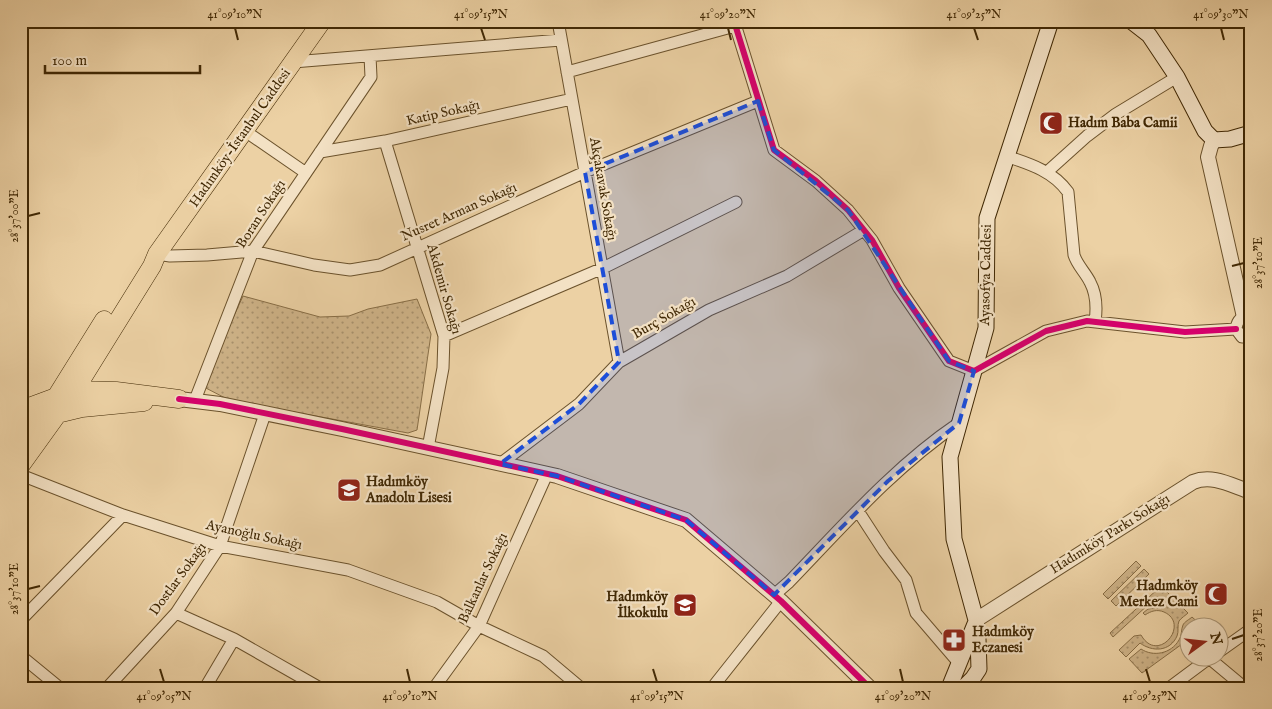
<svg xmlns="http://www.w3.org/2000/svg" width="1272" height="709" viewBox="0 0 1272 709" font-family="'IM FELL English',serif">
	<style>
		.green { fill: url(#green-dots); stroke: #886e46 }
		.lines { fill: none; stroke-linecap: round; stroke-linejoin: round }
		.minor-casing { stroke: #6b522c; stroke-width: 13 }
		.tertiary-casing { stroke: #6b522c; stroke-width: 16 }
		.secondary-casing { stroke: #402804; stroke-width: 17 }
		.primary-casing { stroke: #402804; stroke-width: 19 }
		.minor { stroke: #f3e1c4; stroke-width: 11 }
		.tertiary { stroke: #f3e1c4; stroke-width: 14 }
		.secondary { stroke: #f3e1c4; stroke-width: 15 }
		.primary { stroke: #ecd1a4; stroke-width: 18 }
		.cycleway-casing { stroke: #f3e1c4; stroke-width: 9 }
		.cycleway { stroke: #d6006c; stroke-width: 6 }
		.marked { fill: #1d4ed8; fill-opacity: 0.2; stroke: #1d4ed8; stroke-width: 4; stroke-dasharray: 10 6; stroke-linejoin: round }
		.ticks { fill: none; stroke: #402804; stroke-width: 2 }
		.labels { text-anchor: middle; dominant-baseline: central; stroke-width: 4.5; stroke-linejoin: round; paint-order: stroke }
		.street-label { font-size: 14px; fill: #402804; stroke: #f3e1c4 }
		.poi-label { font-size: 14px; font-weight: bold; fill: #402804; stroke: #f3e1c4; text-anchor: start }
		.neatline { fill: none; stroke: #402804; stroke-width: 2 }
		.ticks-label { font-size: 12px; text-anchor: middle; fill: #402804 }
	</style>
	<defs>
		<pattern id="green-dots" width="8" height="8" patternUnits="userSpaceOnUse" patternTransform="scale(1.25)"><rect width="8" height="8" fill="#cfb489"/><path d="M2 2h.1M6 6h.1" fill="none" stroke="#a9926e" stroke-width="1.8" stroke-linecap="round"/></pattern>
	</defs>
	<rect width="100%" height="100%" fill="#ecd1a4"/>
	<filter id="stains"><feTurbulence type="fractalNoise" baseFrequency=".004" numOctaves="4"/><feColorMatrix values="0 0 0 0 .2 0 0 0 0 .09 0 0 0 0 .02 0 0 0 .5 -.17"/></filter>
	<radialGradient id="worn" r=".72"><stop offset=".6" stop-color="#630" stop-opacity="0"/><stop offset="1" stop-color="#630" stop-opacity=".3"/></radialGradient>
	<path class="green" d="M 243,296 L 320,317 L 349,316 L 368,309 L 417,299 L 431,334 L 417,430 L 408,433 L 229,400 L 202,386 Z
		M 1136,561 L 1141,566 L 1108,599 L 1103,594 Z
		M 1144,569 L 1149,574 L 1116,606 L 1111,601 Z
		M 1161,586 L 1188,613 C 1186,615 1181,618 1179,621 C 1177,625 1179,632 1177,636 C 1170,652 1152,652 1140,643 L 1126,657 L 1119,650 L 1134,636 L 1141,635 C 1158,665 1191,624 1164,612 C 1157,609 1151,611 1145,615 L 1143,613 L 1148,609 L 1155,608 L 1150,603 L 1113,637 L 1110,633 Z
		M 1192,617 L 1202,626 L 1190,626 L 1189,639 L 1142,673 L 1129,659 L 1141,649 C 1153,657 1171,654 1179,640 C 1182,636 1181,629 1183,625 C 1184,622 1190,619 1192,617 Z"/>
	<g class="lines">
		<g class="minor-casing">
			<path id="minor" d="M 558,21 L 619,362
				M 734,21 L 774,150 L 816,181 L 848,210 L 872,240 L 899,288 L 949,361 L 974,371 L 1046,331 L 1087,321 L 1185,332 L 1236,329
				M 293,62 L 561,40
				M 567,72 L 735,26
				M 245,131 L 306,173
				M 385,141 L 444,336 L 443,368 L 428,448
				M 320,152 L 385,141 L 572,99
				M 1006,156 C 1030,164 1053,171 1068,192 L 1074,255 C 1077,265 1085,272 1090,282 C 1097,295 1097,308 1095,322
				M 1047,172 L 1087,136 L 1116,114 L 1177,77
				M 157,254 L 170,256 L 207,255 L 253,251 L 314,265 L 350,270 L 380,265 L 585,172 L 758,101
				M 1251,317 C 1242,315 1237,320 1236,329 L 1242,337 L 1251,337
				M 444,336 L 603,268 L 736,202
				M 195,400 L 253,251 L 371,77 L 370,56
				M 500,464 L 579,404 L 619,362 L 709,310 L 787,276 L 864,230
				M 21,475 L 123,515 L 220,546 L 348,570 L 437,602 L 479,626 L 543,656 L 581,688
				M 858,511 L 884,551 L 906,580 L 916,613 L 958,662
				M 774,595 L 789,582 C 843,526 894,467 959,423
				M 176,613 L 234,639 L 320,688
				M 21,620 L 123,515
				M 1220,651 L 1251,629
				M 21,656 L 60,688
				M 1209,658 L 1245,688
				M 107,688 L 176,613 L 220,546 L 265,414
				M 205,688 L 234,639
				M 434,688 L 479,626 L 547,474
				M 712,688 L 781,601
				M 1169,688 L 1212,656"/>
		</g>
		<g class="tertiary-casing">
			<path id="tertiary" d="M 1214,140 L 1211,146 L 1208,157 L 1244,317
				M 179,399 L 220,404 L 342,429 L 557,476 L 686,520 L 781,601 L 870,688
				M 976,620 L 1193,482 C 1213,474 1232,486 1251,492"/>
		</g>
		<g class="secondary-casing">
			<path id="secondary" d="M 1131,21 L 1149,35 L 1177,77 L 1205,131 L 1214,140 L 1230,139 L 1251,133
				M 949,688 L 975,624
				M 963,688 L 973,678 L 979,669 L 978,639 L 976,620 L 954,539 L 950,457 L 986,328 L 987,218 L 1051,21"/>
		</g>
		<g class="primary-casing">
			<path id="primary" d="M 21,410 L 75,390 L 116,391 L 179,399
				M 53,415 L 82,408 L 144,402
				M 21,441 L 56,397 L 104,320
				M 21,465 L 75,390 L 152,266 L 157,254 L 322,21"/>
		</g>
		<use href="#minor" class="minor"/>
		<use href="#tertiary" class="tertiary"/>
		<use href="#secondary" class="secondary"/>
		<use href="#primary" class="primary"/>
		<g class="cycleway-casing">
			<path id="cycleway" d="M 734,21 L 774,150 L 816,181 L 848,210 L 872,240 L 899,288 L 949,361 L 974,371 L 1046,331 L 1087,321 L 1185,332 L 1236,329
				M 179,399 L 220,404 L 342,429 L 557,476 L 686,520 L 781,601 L 870,688"/>
		</g>
		<use href="#cycleway" class="cycleway"/>
	</g>
	<path class="marked" d="M 758,101 L 774,150 L 848,210 L 949,361 L 974,371 L 959,423 L 888,481 L 774,595 L 686,520 L 557,476 L 500,464 L 579,404 L 619,362 L 585,172 Z"/>
	<path class="ticks" d="M 235,28 L 238,40M 481,28 L 485,40M 728,28 L 731,40M 974,28 L 978,40M 1221,28 L 1224,40M 28,216 L 40,213M 1232,266 L 1244,263M 28,589 L 40,586M 1232,639 L 1244,635M 160,669 L 164,682M 407,669 L 410,682M 653,669 L 657,682M 900,669 L 903,682M 1146,669 L 1150,682"/>
	<defs>
		<g id="mosque-square" transform="scale(1.25)"><rect x="-9" y="-9" width="18" height="18" rx="4" fill="#8f2418" stroke="#f3e1c4"/><path d="M3.5-4.9A6 6 0 1 0 3.5 4.9A5 5 0 1 1 3.5-4.9Z" fill="#fff"/></g>
		<g id="school-square" transform="scale(1.25)"><rect x="-9" y="-9" width="18" height="18" rx="4" fill="#8f2418" stroke="#f3e1c4"/><path d="M0-5L7-2L0 1L-7-2ZM-4 1L0 2.5L4 1V4Q0 6-4 4Z" fill="#fff"/></g>
		<g id="pharmacy-square" transform="scale(1.25)"><rect x="-9" y="-9" width="18" height="18" rx="4" fill="#8f2418" stroke="#f3e1c4"/><path d="M-2-6h4v4h4v4h-4v4h-4v-4h-4v-4h4Z" fill="#fff"/></g>
	</defs>
	<g fill-rule="evenodd">
		<use href="#mosque-square" x="1051" y="123"/>
		<use href="#school-square" x="349" y="490"/>
		<use href="#mosque-square" x="1216" y="594"/>
		<use href="#school-square" x="685" y="605"/>
		<use href="#pharmacy-square" x="954" y="640"/>
	</g>
	<g class="labels">
		<g class="street-label">
			<text transform="translate(443 113) rotate(-13)">Katip Sokağı</text>
			<text transform="translate(240 138) rotate(-55)">Hadımköy-İstanbul Caddesi</text>
			<text transform="translate(603 189) rotate(80)">Akçakavak Sokağı</text>
			<text transform="translate(459 212) rotate(-24)">Nusret Arman Sokağı</text>
			<text transform="translate(261 214) rotate(-57)">Boran Sokağı</text>
			<text transform="translate(986 275) rotate(-89)">Ayasofya Caddesi</text>
			<text transform="translate(444 289) rotate(74)">Akdemir Sokağı</text>
			<text transform="translate(664 318) rotate(-30)">Burç Sokağı</text>
			<text transform="translate(1110 534) rotate(-32)">Hadımköy Parkı Sokağı</text>
			<text transform="translate(254 535) rotate(12)">Ayanoğlu Sokağı</text>
			<text transform="translate(483 578) rotate(-65)">Balkanlar Sokağı</text>
			<text transform="translate(178 579) rotate(-54)">Dostlar Sokağı</text>
		</g>
		<g class="poi-label">
			<text x="1068" y="123">Hadım Baba Camii</text>
			<text x="366" y="482">Hadımköy<tspan x="366" dy="16">Anadolu Lisesi</tspan></text>
			<text x="1198" y="586" text-anchor="end">Hadımköy<tspan x="1198" dy="16">Merkez Cami</tspan></text>
			<text x="668" y="597" text-anchor="end">Hadımköy<tspan x="668" dy="16">İlkokulu</tspan></text>
			<text x="972" y="632">Hadımköy<tspan x="972" dy="16">Eczanesi</tspan></text>
		</g>
	</g>
	<rect width="1272" height="709" fill="none" stroke="#ecd1a4" stroke-width="55"/>
	<g transform="translate(1204 642) rotate(75)"><circle r="24" fill="#f3e1c4" stroke="#ab9777"/>
	<path d="M0-4L9 19L0 12L-9 19Z" fill="#8f2418"/>
	<text y="-8" font-size="14" font-weight="bold" text-anchor="middle" fill="#402804">N</text>
	</g>
	<path d="M45 65v8h155v-8" fill="none" stroke="#402804" stroke-width="2.5"/>
	<text x="52" y="65" font-size="15" fill="#402804" stroke="#f3e1c4" stroke-width="4" paint-order="stroke">100 m</text>
	<rect x="28" y="28" width="1216" height="654" class="neatline"/>
	<g class="ticks-label">
		<text x="235" y="18">41°09'10"N</text>
		<text x="481" y="18">41°09'15"N</text>
		<text x="728" y="18">41°09'20"N</text>
		<text x="974" y="18">41°09'25"N</text>
		<text x="1221" y="18">41°09'30"N</text>
		<text transform="translate(14 216) rotate(-90)" y="4">28°37'00"E</text>
		<text transform="translate(1258 263) rotate(-90)" y="4">28°37'10"E</text>
		<text transform="translate(14 589) rotate(-90)" y="4">28°37'10"E</text>
		<text transform="translate(1258 635) rotate(-90)" y="4">28°37'20"E</text>
		<text x="164" y="700">41°09'05"N</text>
		<text x="410" y="700">41°09'10"N</text>
		<text x="657" y="700">41°09'15"N</text>
		<text x="903" y="700">41°09'20"N</text>
		<text x="1150" y="700">41°09'25"N</text>
	</g>
	<rect width="100%" height="100%" filter="url(#stains)"/>
	<rect width="100%" height="100%" fill="url(#worn)"/>
</svg>
